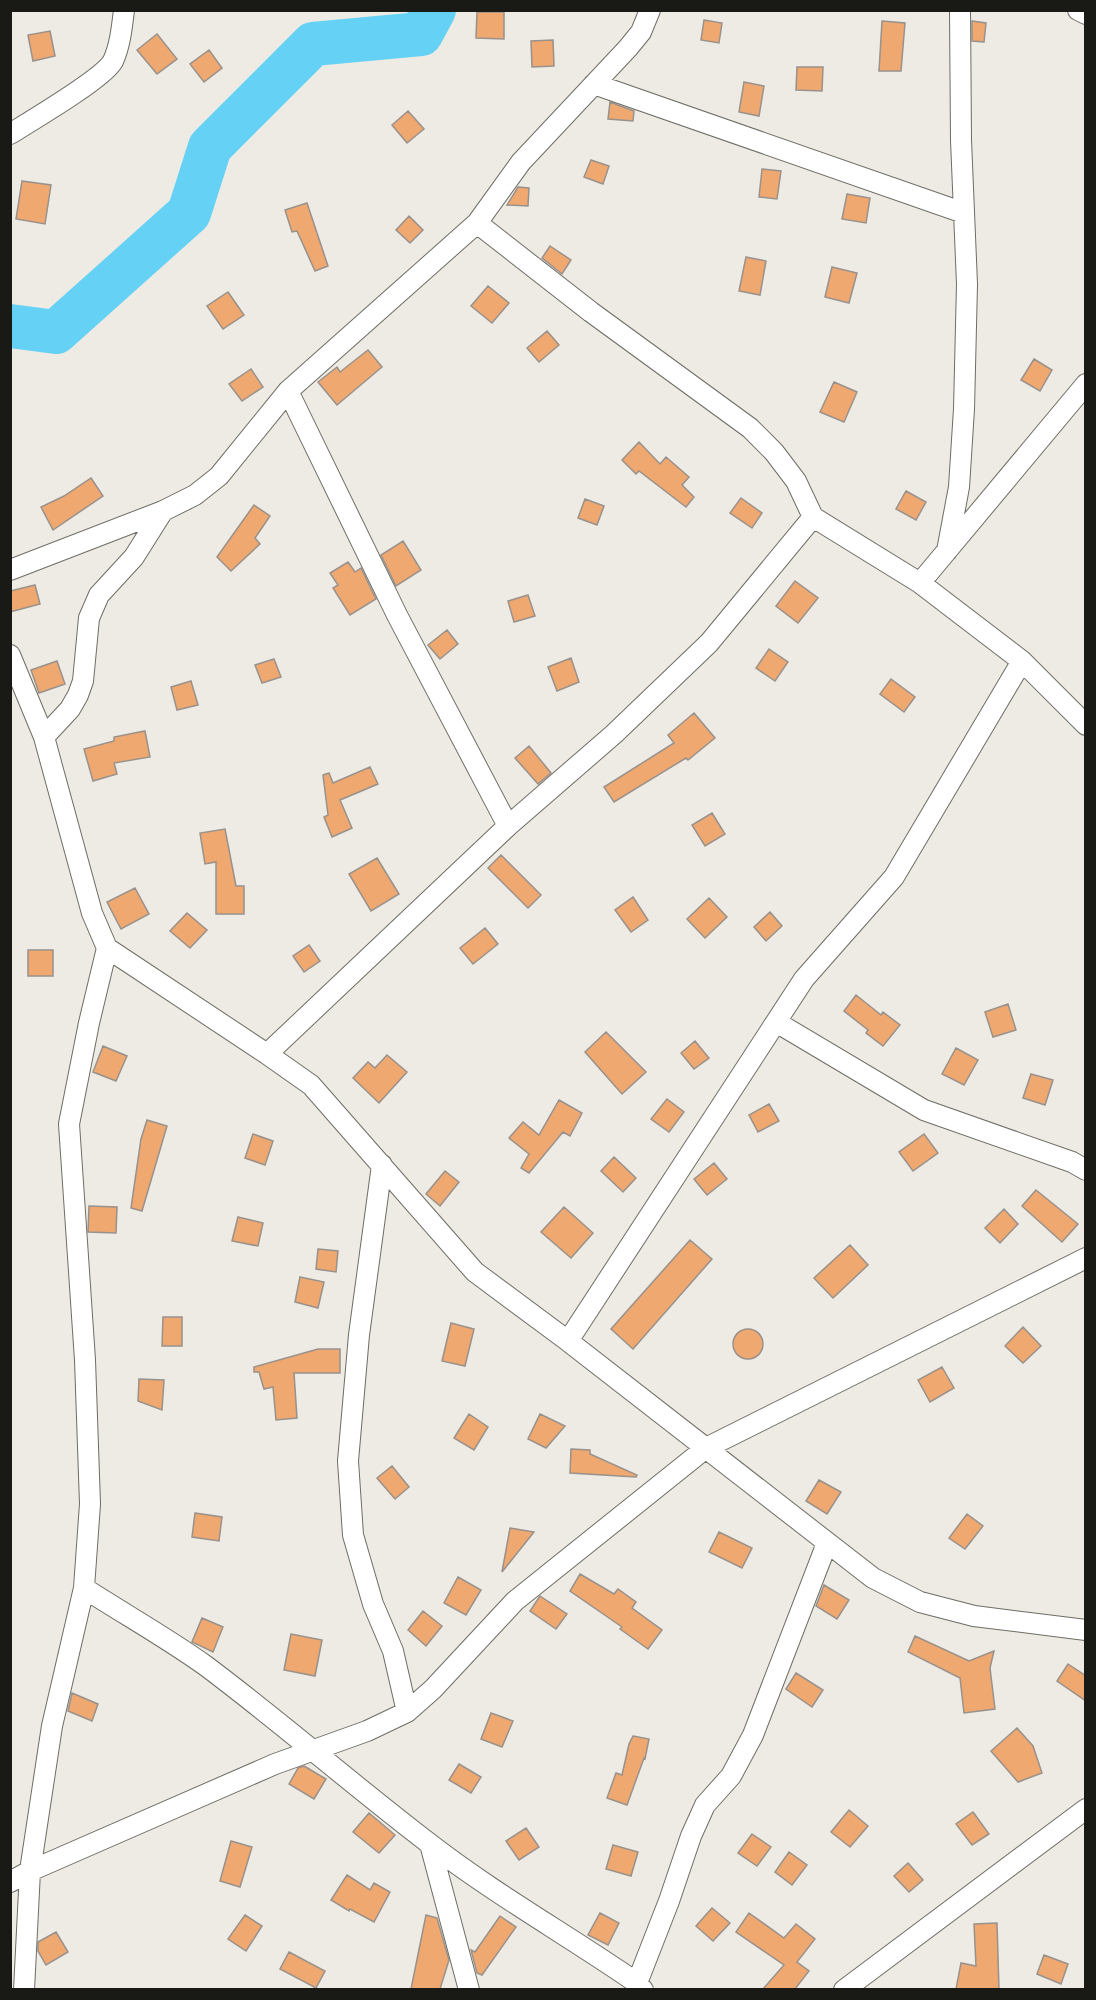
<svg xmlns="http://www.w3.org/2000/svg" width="1096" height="2000" viewBox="0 0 1096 2000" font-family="Commissioner,sans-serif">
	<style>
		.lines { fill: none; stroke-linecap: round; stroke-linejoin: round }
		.river { stroke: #65d1f5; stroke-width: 44 }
		.building { fill: #efa86f; stroke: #99918c; stroke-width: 1.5 }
		.minor-casing { stroke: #6e6d65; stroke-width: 22 }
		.minor { stroke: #fff; stroke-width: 20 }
	</style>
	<rect width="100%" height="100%" fill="#edebe3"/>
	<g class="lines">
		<path class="river" d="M 10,326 L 56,332 L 189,213 L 210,147 L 313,44 L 421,34 L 434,10"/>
	</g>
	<path class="building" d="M 477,12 L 504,12 L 504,39 L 476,38 Z
		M 704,20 L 722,23 L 719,43 L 701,40 Z
		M 882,21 L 905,23 L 901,71 L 879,71 Z
		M 972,21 L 986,23 L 984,42 L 972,41 Z
		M 50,31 L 55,56 L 33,61 L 28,35 Z
		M 157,34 L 177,59 L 157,74 L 137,50 Z
		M 553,40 L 554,66 L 532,67 L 531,41 Z
		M 209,50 L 222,68 L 204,82 L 190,64 Z
		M 797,67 L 823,67 L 822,91 L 796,90 Z
		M 744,82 L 764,86 L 759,116 L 739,112 Z
		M 610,102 L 634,111 L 633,121 L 608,119 Z
		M 408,111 L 424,129 L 407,143 L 392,125 Z
		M 591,160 L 609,166 L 603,184 L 584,177 Z
		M 762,169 L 781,171 L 777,199 L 759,197 Z
		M 22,181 L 51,185 L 45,224 L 16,219 Z
		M 518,187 L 529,188 L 528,206 L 507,205 Z
		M 847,194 L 870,198 L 866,223 L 842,219 Z
		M 307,203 L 328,266 L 315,271 L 297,231 L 292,232 L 285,210 Z
		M 409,216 L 423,230 L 410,243 L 396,230 Z
		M 550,246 L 571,260 L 562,274 L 542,258 Z
		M 746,257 L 766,261 L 760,295 L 739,291 Z
		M 832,267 L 857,273 L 849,303 L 825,297 Z
		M 488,286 L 509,303 L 492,323 L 471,306 Z
		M 228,292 L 244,315 L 223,329 L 207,306 Z
		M 547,331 L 559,345 L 539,362 L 527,348 Z
		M 368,350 L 382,367 L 337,405 L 318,382 L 337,367 L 340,372 Z
		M 1034,359 L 1052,370 L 1040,391 L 1021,380 Z
		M 251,369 L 263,387 L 242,401 L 229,384 Z
		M 834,382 L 857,392 L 844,422 L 820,412 Z
		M 639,442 L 660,464 L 666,457 L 689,477 L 682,485 L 694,497 L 686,507 L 639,471 L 636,474 L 622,460 Z
		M 91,478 L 103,496 L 53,530 L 41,507 L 64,496 Z
		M 906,491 L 926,502 L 916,520 L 896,509 Z
		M 741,498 L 762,513 L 752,528 L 730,513 Z
		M 585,499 L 604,506 L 597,525 L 578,518 Z
		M 254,505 L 270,516 L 255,538 L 260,544 L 231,571 L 217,557 Z
		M 403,541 L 421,570 L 396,586 L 381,555 Z
		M 348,562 L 355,572 L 361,568 L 376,599 L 350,615 L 333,588 L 338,585 L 330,573 Z
		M 795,581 L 818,598 L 798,623 L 776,606 Z
		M 35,585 L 40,604 L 10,612 L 10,591 Z
		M 528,595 L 535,616 L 514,622 L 508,601 Z
		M 447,630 L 458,644 L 440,659 L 428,645 Z
		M 769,649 L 788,662 L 775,681 L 756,668 Z
		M 571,658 L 579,682 L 557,691 L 548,667 Z
		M 274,659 L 281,677 L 262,683 L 255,665 Z
		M 57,661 L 65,684 L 39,693 L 31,670 Z
		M 891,679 L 915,697 L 904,712 L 880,694 Z
		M 191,681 L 198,705 L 177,710 L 171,687 Z
		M 694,713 L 715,738 L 688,760 L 686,758 L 614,802 L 604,787 L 674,743 L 668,735 Z
		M 145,731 L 150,757 L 114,763 L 117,774 L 93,781 L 84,749 L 114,741 L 114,737 Z
		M 529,746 L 551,773 L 538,784 L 515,758 Z
		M 370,767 L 378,784 L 340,800 L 352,828 L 332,837 L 324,817 L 328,815 L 323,775 L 329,773 L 333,783 Z
		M 712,813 L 725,834 L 705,846 L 692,825 Z
		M 225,829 L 236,886 L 244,886 L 244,914 L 216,914 L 216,862 L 205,864 L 200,833 Z
		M 501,855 L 541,895 L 528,908 L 488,868 Z
		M 377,858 L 399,894 L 371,911 L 349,874 Z
		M 135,888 L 149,914 L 121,929 L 107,902 Z
		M 633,897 L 648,920 L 631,932 L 615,910 Z
		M 709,898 L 727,917 L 705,938 L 687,919 Z
		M 770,912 L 782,926 L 766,941 L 754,927 Z
		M 187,913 L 207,930 L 190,948 L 170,931 Z
		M 485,928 L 498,944 L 473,964 L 460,948 Z
		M 309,945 L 320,961 L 304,972 L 293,956 Z
		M 28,950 L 53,950 L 53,976 L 28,976 Z
		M 856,995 L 881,1015 L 883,1012 L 900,1025 L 883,1046 L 866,1033 L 868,1030 L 844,1011 Z
		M 1008,1004 L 1016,1030 L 993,1037 L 985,1012 Z
		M 606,1032 L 646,1072 L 622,1094 L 585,1052 Z
		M 695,1041 L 709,1058 L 694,1069 L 681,1053 Z
		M 103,1046 L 127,1056 L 116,1081 L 93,1072 Z
		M 956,1048 L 978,1060 L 964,1085 L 942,1074 Z
		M 387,1055 L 407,1072 L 379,1103 L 353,1078 L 368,1062 L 375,1068 Z
		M 1031,1074 L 1053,1080 L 1045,1105 L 1023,1098 Z
		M 667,1099 L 684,1112 L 669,1132 L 651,1119 Z
		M 559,1100 L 582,1113 L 570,1136 L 563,1132 L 529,1173 L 521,1168 L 529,1154 L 509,1138 L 523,1122 L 539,1135 Z
		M 769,1104 L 779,1121 L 758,1132 L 749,1115 Z
		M 147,1120 L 167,1126 L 142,1211 L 131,1208 L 141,1139 Z
		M 253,1134 L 273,1141 L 265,1165 L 245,1158 Z
		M 924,1134 L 938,1153 L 913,1171 L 899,1152 Z
		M 614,1157 L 636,1178 L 623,1192 L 601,1171 Z
		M 714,1163 L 727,1179 L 707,1195 L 694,1179 Z
		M 445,1171 L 459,1182 L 440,1206 L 426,1194 Z
		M 1036,1190 L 1078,1224 L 1062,1242 L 1022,1206 Z
		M 89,1206 L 117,1207 L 116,1233 L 88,1232 Z
		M 564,1207 L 593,1233 L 571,1258 L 541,1232 Z
		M 1004,1209 L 1018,1224 L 1000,1243 L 985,1228 Z
		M 238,1217 L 263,1223 L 258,1246 L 232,1241 Z
		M 690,1240 L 712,1259 L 633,1349 L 611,1329 Z
		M 850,1245 L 868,1265 L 833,1298 L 814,1278 Z
		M 318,1249 L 338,1251 L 336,1272 L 316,1269 Z
		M 300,1277 L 324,1282 L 318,1308 L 295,1302 Z
		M 163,1317 L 182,1317 L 182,1346 L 162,1346 Z
		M 451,1323 L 474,1329 L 465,1366 L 442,1361 Z
		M 1023,1327 L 1041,1346 L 1023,1363 L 1005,1346 Z
		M733 1344a15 15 0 1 1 30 0a15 15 0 1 1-30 0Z
		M 318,1349 L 340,1349 L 340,1373 L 294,1373 L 297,1418 L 276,1420 L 273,1387 L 264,1389 L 259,1372 L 254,1372 L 254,1367 Z
		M 942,1367 L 954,1388 L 930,1402 L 918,1380 Z
		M 139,1379 L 164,1380 L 162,1410 L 138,1401 Z
		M 469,1414 L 488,1427 L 474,1450 L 454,1438 Z
		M 540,1414 L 565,1426 L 546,1448 L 528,1439 Z
		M 571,1449 L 590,1450 L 590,1454 L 637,1475 L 636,1477 L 570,1473 Z
		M 392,1466 L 409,1487 L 395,1499 L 377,1478 Z
		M 819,1480 L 841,1492 L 827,1514 L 806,1501 Z
		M 195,1513 L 222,1517 L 219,1541 L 192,1537 Z
		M 967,1514 L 983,1526 L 965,1549 L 949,1538 Z
		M 510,1528 L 534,1532 L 502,1572 Z
		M 719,1532 L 752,1548 L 742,1568 L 709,1552 Z
		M 580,1574 L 614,1594 L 618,1589 L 636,1602 L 632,1608 L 662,1630 L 648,1649 L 620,1629 L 622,1627 L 570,1591 Z
		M 458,1577 L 481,1590 L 466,1615 L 444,1603 Z
		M 824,1585 L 849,1600 L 837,1619 L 816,1606 Z
		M 540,1596 L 567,1614 L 556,1629 L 530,1611 Z
		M 423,1611 L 442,1626 L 426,1646 L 408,1630 Z
		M 202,1618 L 223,1627 L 213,1652 L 192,1642 Z
		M 291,1634 L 322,1640 L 315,1676 L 284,1670 Z
		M 915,1636 L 969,1661 L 994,1651 L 990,1668 L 995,1709 L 964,1713 L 960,1678 L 908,1652 Z
		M 1068,1664 L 1086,1676 L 1086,1701 L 1057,1681 Z
		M 796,1673 L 823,1690 L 812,1707 L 786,1689 Z
		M 72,1693 L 98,1704 L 92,1721 L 68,1711 Z
		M 491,1713 L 513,1721 L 502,1747 L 481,1739 Z
		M 1017,1728 L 1033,1746 L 1042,1773 L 1018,1782 L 991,1751 Z
		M 633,1736 L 649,1739 L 645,1759 L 644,1758 L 627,1805 L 607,1798 L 616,1773 L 622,1775 L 629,1744 Z
		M 459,1764 L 481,1777 L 471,1793 L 449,1780 Z
		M 304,1766 L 326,1779 L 314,1799 L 289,1784 L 298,1768 Z
		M 849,1810 L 868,1826 L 850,1847 L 831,1832 Z
		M 973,1812 L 989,1834 L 972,1845 L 956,1824 Z
		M 369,1813 L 395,1835 L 379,1853 L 353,1832 Z
		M 526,1828 L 539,1847 L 519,1860 L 506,1841 Z
		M 752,1834 L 771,1847 L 757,1866 L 738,1853 Z
		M 231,1841 L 252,1847 L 240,1887 L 220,1881 Z
		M 613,1845 L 638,1852 L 631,1876 L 606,1869 Z
		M 789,1852 L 807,1865 L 792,1885 L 775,1872 Z
		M 908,1863 L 923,1880 L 909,1892 L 894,1876 Z
		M 347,1875 L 370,1890 L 374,1883 L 390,1892 L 374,1922 L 350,1909 L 349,1911 L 331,1900 Z
		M 712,1908 L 730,1923 L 713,1941 L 696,1926 Z
		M 600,1913 L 619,1923 L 608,1945 L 588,1935 Z
		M 749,1913 L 784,1938 L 796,1924 L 815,1939 L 797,1962 L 809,1971 L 795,1989 L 763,1989 L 784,1965 L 736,1932 Z
		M 245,1915 L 262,1926 L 246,1951 L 228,1939 Z
		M 426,1915 L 437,1918 L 449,1960 L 440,1989 L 411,1989 Z
		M 500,1916 L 516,1927 L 482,1975 L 477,1973 L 471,1950 L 475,1952 Z
		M 997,1923 L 999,1989 L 956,1989 L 961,1963 L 976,1966 L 974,1924 Z
		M 56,1932 L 68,1952 L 46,1965 L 38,1951 L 38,1942 Z
		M 289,1952 L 325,1971 L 316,1988 L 280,1969 Z
		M 1044,1955 L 1068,1964 L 1061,1984 L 1037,1974 Z"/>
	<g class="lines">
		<g class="minor-casing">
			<path id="minor" d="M 1078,10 L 1086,14
				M 594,84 L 964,213
				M 10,134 C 31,121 104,78 113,61 C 120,46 122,27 124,10
				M 477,223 L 591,312 L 750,428 L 774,452 L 796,481 L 813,517 L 920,583
				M 1086,384 L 920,583 L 1022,661 L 1086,725
				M 288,391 L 397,615 L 508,826
				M 947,551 L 959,487 L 964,409 L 967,284 L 961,140 L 960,10
				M 10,570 L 163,511 L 195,495 L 219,476 L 288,391 L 477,223 L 521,162 L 628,48 L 641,32 L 650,10
				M 10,655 L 44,737 L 92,913 L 107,948 L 267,1054 L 311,1085 L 475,1272 L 568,1341 L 873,1578 L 920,1602 L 974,1616 L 1086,1630
				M 44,737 L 70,709 L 78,695 L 83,681 L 89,618 L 99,595 L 134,557 L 163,511
				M 776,1022 L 924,1110 L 1072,1162 L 1086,1170
				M 267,1054 L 508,826 L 614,734 L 709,643 L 813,517
				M 382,1165 L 359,1335 L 348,1461 L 353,1535 L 373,1604 L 393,1651 L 407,1712
				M 568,1341 L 804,979 L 894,877 L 1022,661
				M 84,1588 C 124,1614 167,1638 206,1666 C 282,1723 354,1786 430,1844 C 496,1895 569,1936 637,1983 L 643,1990
				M 430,1844 L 469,1990
				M 10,1882 L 30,1871 L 275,1764 L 367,1731 L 407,1712 L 433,1689 L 515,1601 L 706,1448 L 1086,1258
				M 637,1983 L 669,1901 L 691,1836 L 705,1805 L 731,1776 L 753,1735 L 827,1543
				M 24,1990 L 30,1871 L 52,1726 L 84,1588 L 90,1504 L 85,1360 L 69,1124 L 89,1023 L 107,948
				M 844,1990 L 1086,1809"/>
		</g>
		<use href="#minor" class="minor"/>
	</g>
	<rect width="1096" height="2000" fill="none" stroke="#191916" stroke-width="24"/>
</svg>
